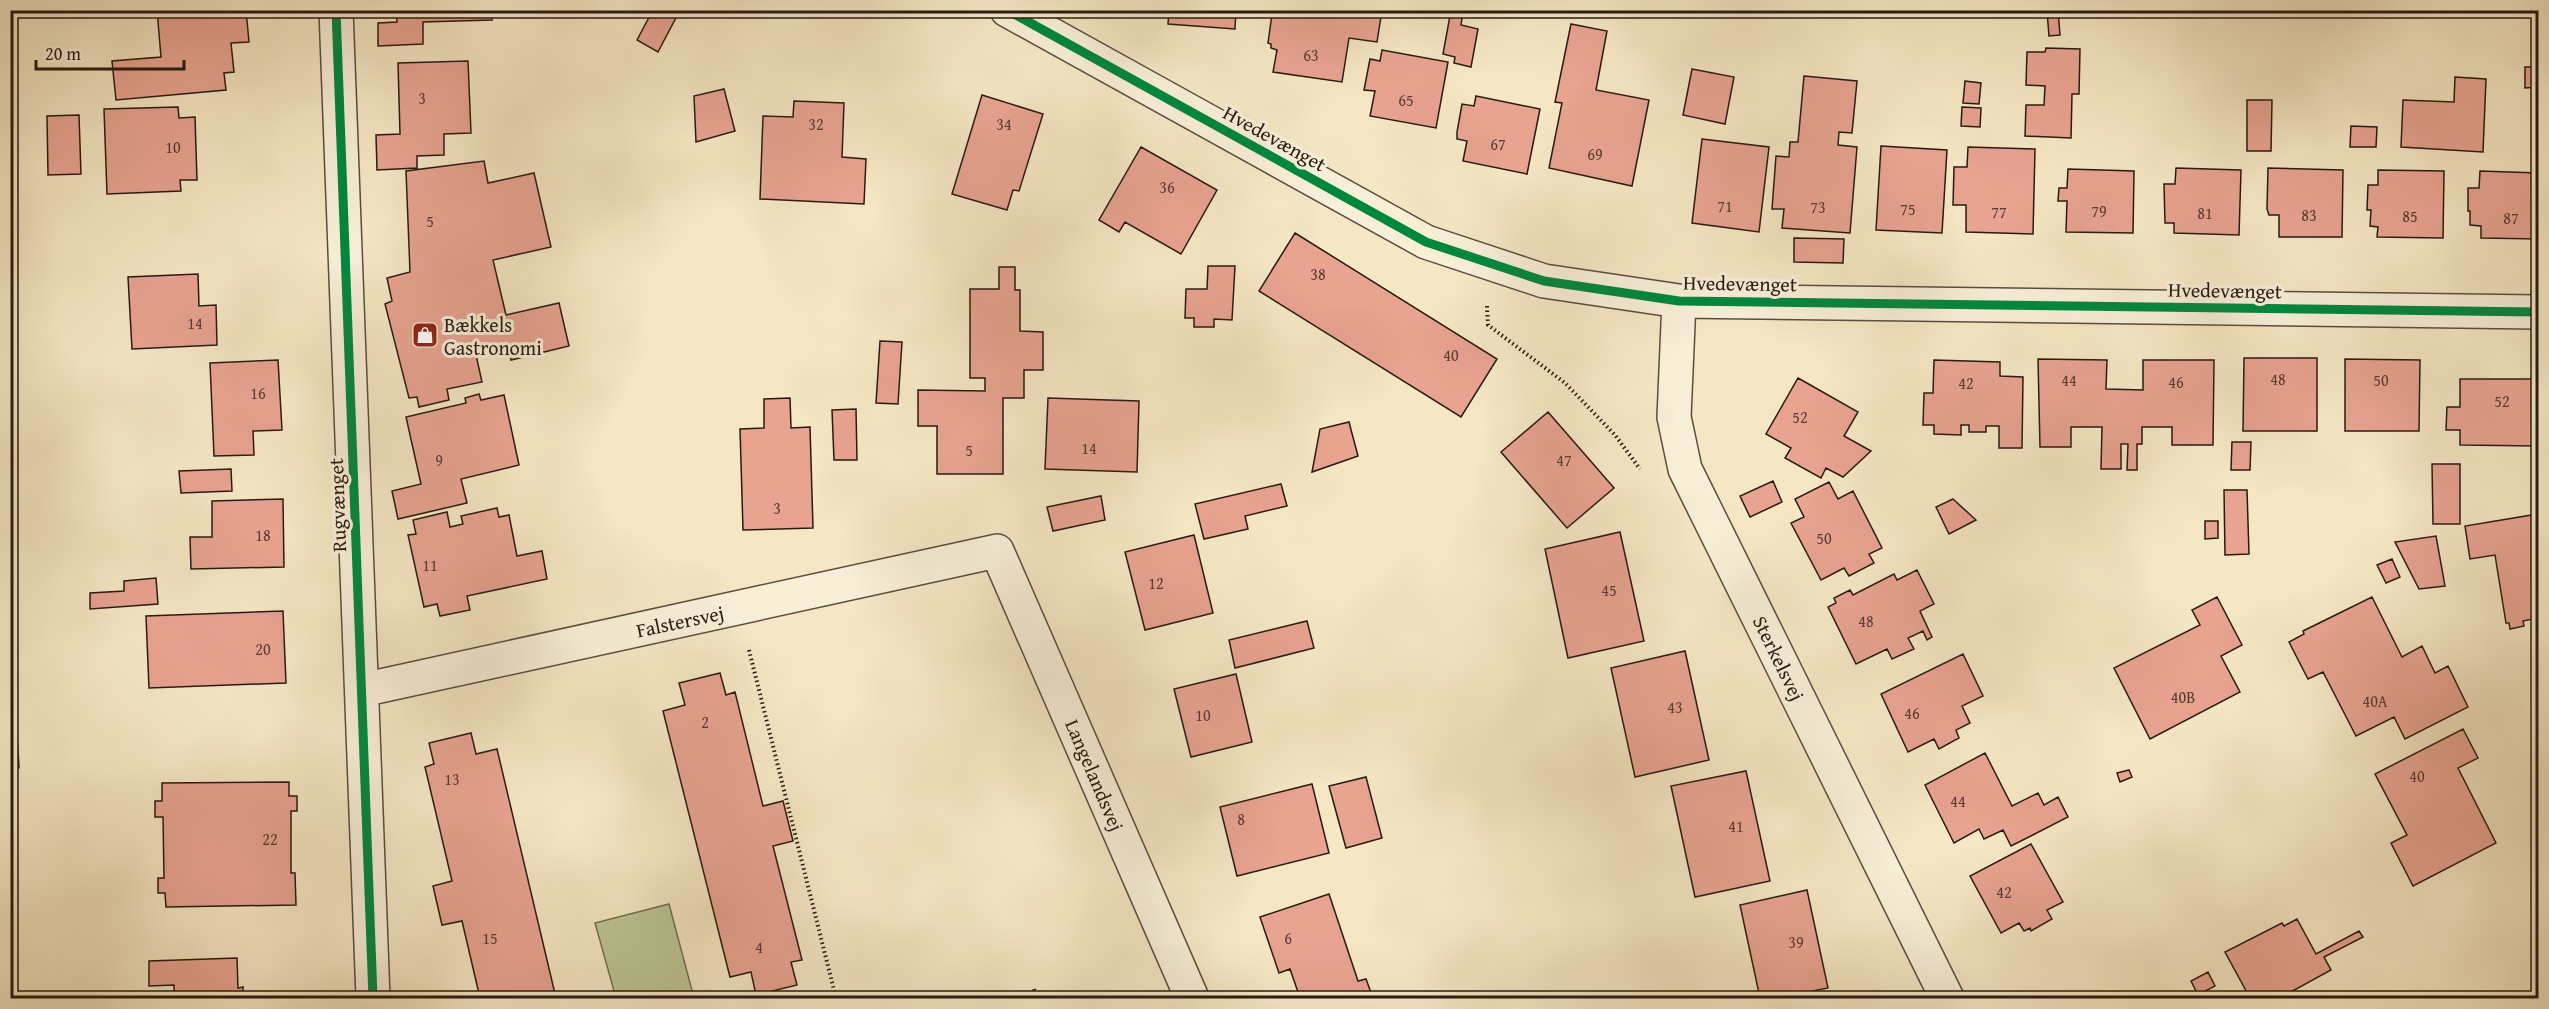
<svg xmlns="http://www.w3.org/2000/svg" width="2549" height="1009" viewBox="0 0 2549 1009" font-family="'Gentium Book Plus',serif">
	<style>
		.green { fill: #bcc594; stroke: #727052; stroke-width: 1.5 }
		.building { fill: #e8a391; stroke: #281a11; stroke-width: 1.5 }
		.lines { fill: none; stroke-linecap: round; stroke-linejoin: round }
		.minor-casing { stroke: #5b4d3e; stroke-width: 36 }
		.path { stroke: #281a11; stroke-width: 4; stroke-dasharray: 1.5 3; stroke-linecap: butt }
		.minor { stroke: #f8efd9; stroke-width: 33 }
		.cycleway-casing { stroke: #f8efd9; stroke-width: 13 }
		.cycleway { stroke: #00873e; stroke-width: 9 }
		.labels { text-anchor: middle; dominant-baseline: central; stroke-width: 6; stroke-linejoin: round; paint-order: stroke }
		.number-label { font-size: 16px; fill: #583c31 }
		.street-label { font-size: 20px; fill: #281a11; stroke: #f8efd9 }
		.poi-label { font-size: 20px; fill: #281a11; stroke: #f8efd9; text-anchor: start }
	</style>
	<rect width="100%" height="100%" fill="#f5e7c4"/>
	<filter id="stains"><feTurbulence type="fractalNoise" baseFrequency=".00333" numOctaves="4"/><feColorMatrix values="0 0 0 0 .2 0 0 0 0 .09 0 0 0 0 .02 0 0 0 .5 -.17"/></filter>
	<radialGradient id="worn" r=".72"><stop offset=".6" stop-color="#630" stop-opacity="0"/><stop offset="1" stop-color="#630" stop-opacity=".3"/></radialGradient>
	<path class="green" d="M 669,904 L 694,998 L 616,998 L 595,923 Z"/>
	<path class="building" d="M 157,10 L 246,10 L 249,42 L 231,43 L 234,72 L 224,73 L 226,90 L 116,100 L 112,61 L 161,57 Z
		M 396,10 L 492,10 L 492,20 L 423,22 L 423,44 L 378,46 L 378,23 L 397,22 Z
		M 653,10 L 680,10 L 658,52 L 637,40 Z
		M 1169,10 L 1236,10 L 1235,29 L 1168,24 Z
		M 1282,10 L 1346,10 L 1345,15 L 1357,16 L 1358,10 L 1382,10 L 1377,42 L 1349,38 L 1342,82 L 1273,72 L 1277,50 L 1271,48 L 1271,44 L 1268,43 L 1272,14 L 1281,15 Z
		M 1451,10 L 1463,12 L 1461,25 L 1478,29 L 1471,67 L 1454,63 L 1455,57 L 1443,54 Z
		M 2058,10 L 2060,35 L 2049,36 L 2047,11 Z
		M 1571,24 L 1607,31 L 1596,90 L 1649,100 L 1632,186 L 1549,168 L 1562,103 L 1555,102 Z
		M 2046,48 L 2080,49 L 2079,94 L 2072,94 L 2071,138 L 2025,136 L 2026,105 L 2044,105 L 2045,86 L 2026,85 L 2027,52 L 2045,52 Z
		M 1382,50 L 1448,62 L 1436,128 L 1370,116 L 1375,91 L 1364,90 L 1370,59 L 1380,61 Z
		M 468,61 L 471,133 L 444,134 L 444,155 L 417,156 L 417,168 L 377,170 L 376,135 L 400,134 L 398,63 Z
		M 2525,67 L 2538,67 L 2538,87 L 2525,88 Z
		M 1692,69 L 1734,77 L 1725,124 L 1683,115 Z
		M 1804,76 L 1857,81 L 1852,133 L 1839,132 L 1838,145 L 1857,147 L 1850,233 L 1782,228 L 1784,209 L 1772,209 L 1776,156 L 1789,157 L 1790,142 L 1798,142 Z
		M 2455,77 L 2486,79 L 2483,152 L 2401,147 L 2403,100 L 2454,102 Z
		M 1965,81 L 1981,83 L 1979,104 L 1963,103 Z
		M 724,89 L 735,131 L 696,142 L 694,96 Z
		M 982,95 L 1043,114 L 1019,191 L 1013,190 L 1007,210 L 952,194 Z
		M 1476,96 L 1540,109 L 1527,174 L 1463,161 L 1467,141 L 1457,139 L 1457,132 L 1462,104 L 1474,106 Z
		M 2247,100 L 2272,100 L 2271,151 L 2247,151 Z
		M 794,101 L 844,103 L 842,157 L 866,159 L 864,204 L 760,199 L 763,116 L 793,117 Z
		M 178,107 L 179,118 L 195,117 L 197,180 L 180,180 L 181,191 L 107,194 L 104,109 Z
		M 1962,107 L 1981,108 L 1980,127 L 1961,126 Z
		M 79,115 L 81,174 L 48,175 L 47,116 Z
		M 2351,126 L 2377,127 L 2376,147 L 2350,147 Z
		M 1702,139 L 1769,147 L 1759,232 L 1692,223 Z
		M 1881,146 L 1947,150 L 1942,233 L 1876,230 Z
		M 1141,147 L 1217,190 L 1181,254 L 1125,222 L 1119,232 L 1099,220 Z
		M 1968,147 L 2035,149 L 2033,234 L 1966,232 L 1966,205 L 1953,205 L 1954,167 L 1967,167 Z
		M 484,161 L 488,183 L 534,173 L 551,247 L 493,260 L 506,315 L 559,303 L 569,346 L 511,360 L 508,347 L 476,355 L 482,382 L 447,389 L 449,400 L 419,407 L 417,397 L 409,398 L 385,304 L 392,301 L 387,278 L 410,272 L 406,171 Z
		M 2176,168 L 2241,170 L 2239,235 L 2174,233 L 2174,223 L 2165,223 L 2164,184 L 2175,184 Z
		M 2268,168 L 2343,170 L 2342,237 L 2279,237 L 2279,215 L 2269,215 L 2267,209 Z
		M 2068,169 L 2134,171 L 2133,233 L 2066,232 L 2067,201 L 2058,201 L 2059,188 L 2067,188 Z
		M 2378,170 L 2444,171 L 2443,238 L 2377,237 L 2378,227 L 2370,226 L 2371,210 L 2367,210 L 2368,185 L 2378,185 Z
		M 2480,171 L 2538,173 L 2538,239 L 2481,238 L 2481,226 L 2470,225 L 2470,211 L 2468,211 L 2468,188 L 2479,188 Z
		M 1295,233 L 1497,359 L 1461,417 L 1259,291 Z
		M 1794,238 L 1844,239 L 1843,263 L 1794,262 Z
		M 1208,266 L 1235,266 L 1232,320 L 1214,319 L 1214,327 L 1194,327 L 1194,318 L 1185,318 L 1186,289 L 1207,289 Z
		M 999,267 L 1015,267 L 1015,290 L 1020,290 L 1020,331 L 1043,332 L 1043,370 L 1024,370 L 1024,398 L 1003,398 L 1003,474 L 937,474 L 937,426 L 918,426 L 918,390 L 985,391 L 985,378 L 970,378 L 970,289 L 999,289 Z
		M 198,274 L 199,306 L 216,305 L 217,345 L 132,349 L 128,277 Z
		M 880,341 L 902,342 L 898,404 L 876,403 Z
		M 2244,358 L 2317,358 L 2317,431 L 2243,431 Z
		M 2038,359 L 2107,360 L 2106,389 L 2143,390 L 2143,360 L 2214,360 L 2213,445 L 2172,445 L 2172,427 L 2142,427 L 2142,444 L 2137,444 L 2137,470 L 2127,470 L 2128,444 L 2121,444 L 2121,469 L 2101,469 L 2102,427 L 2071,427 L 2071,447 L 2040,447 Z
		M 2345,359 L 2420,360 L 2419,431 L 2345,431 Z
		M 278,360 L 282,430 L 253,431 L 254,455 L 214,456 L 210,363 Z
		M 1934,360 L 2000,362 L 2000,376 L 2023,377 L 2022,448 L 1999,448 L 1999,426 L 1986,426 L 1986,432 L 1969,432 L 1969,425 L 1961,425 L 1961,435 L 1934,434 L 1934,425 L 1923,425 L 1924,393 L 1933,393 Z
		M 1798,378 L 1858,412 L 1844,436 L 1871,451 L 1843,477 L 1826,468 L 1821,478 L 1785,458 L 1791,448 L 1766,434 Z
		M 2460,379 L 2538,379 L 2538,446 L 2460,445 L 2460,430 L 2446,430 L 2447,407 L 2460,407 Z
		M 479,394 L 481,400 L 504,395 L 519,465 L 461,479 L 467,503 L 398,519 L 392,491 L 421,484 L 406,417 L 466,403 L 465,398 Z
		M 790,398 L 791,428 L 810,427 L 813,528 L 743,530 L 740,429 L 764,428 L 764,399 Z
		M 1048,398 L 1139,401 L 1137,472 L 1045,469 Z
		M 856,409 L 857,460 L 834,460 L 832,410 Z
		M 1548,412 L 1614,488 L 1567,528 L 1501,452 Z
		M 1349,422 L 1358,456 L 1312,472 L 1320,429 Z
		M 2232,442 L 2251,442 L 2250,470 L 2231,470 Z
		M 2432,464 L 2460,464 L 2460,524 L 2433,524 Z
		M 231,469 L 232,491 L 181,493 L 179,471 Z
		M 1773,481 L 1782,502 L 1750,517 L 1740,496 Z
		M 1829,482 L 1838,499 L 1853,491 L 1882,548 L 1869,554 L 1874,563 L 1849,576 L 1844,568 L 1821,580 L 1791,523 L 1804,517 L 1795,499 Z
		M 1281,484 L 1287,506 L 1245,516 L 1248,529 L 1204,539 L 1195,504 Z
		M 2224,490 L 2247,490 L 2249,554 L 2225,555 Z
		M 1101,496 L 1105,520 L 1053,531 L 1047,507 Z
		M 283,499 L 284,567 L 191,569 L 190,537 L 212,537 L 212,501 Z
		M 1953,499 L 1976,520 L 1949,534 L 1936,507 Z
		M 497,508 L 499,517 L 509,515 L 517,556 L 542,551 L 547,579 L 467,596 L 470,610 L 440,616 L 437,604 L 424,607 L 408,535 L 416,534 L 413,520 L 447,512 L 450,527 L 463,524 L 461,516 Z
		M 2538,514 L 2538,618 L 2523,621 L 2524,626 L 2510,629 L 2509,623 L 2506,623 L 2495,555 L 2470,559 L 2465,526 Z
		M 2205,521 L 2218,521 L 2218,538 L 2205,539 Z
		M 1620,532 L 1644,641 L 1568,658 L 1545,549 Z
		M 1194,535 L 1213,613 L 1145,630 L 1125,552 Z
		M 2436,536 L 2445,586 L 2419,589 L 2395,542 Z
		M 2392,559 L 2400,577 L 2386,583 L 2377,565 Z
		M 1917,570 L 1934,604 L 1920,611 L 1932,637 L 1927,640 L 1923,631 L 1908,638 L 1914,649 L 1892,659 L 1887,649 L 1856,664 L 1828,607 L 1836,603 L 1834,598 L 1850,590 L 1853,595 L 1894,574 L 1897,580 Z
		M 156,578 L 158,604 L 90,609 L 90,593 L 124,591 L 124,581 Z
		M 2217,597 L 2242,645 L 2221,656 L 2240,692 L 2150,739 L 2114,668 L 2200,625 L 2192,610 Z
		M 2372,597 L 2402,657 L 2422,646 L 2435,673 L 2448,666 L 2468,707 L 2405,739 L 2394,717 L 2356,736 L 2323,672 L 2308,679 L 2289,642 L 2304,634 L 2303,631 Z
		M 283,611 L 286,683 L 149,688 L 146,616 Z
		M 10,617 L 19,768 L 10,770 Z
		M 1307,621 L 1314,648 L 1235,668 L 1229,640 Z
		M 1685,651 L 1709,760 L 1635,777 L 1611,668 Z
		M 1963,654 L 1983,696 L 1962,706 L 1970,723 L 1956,730 L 1959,738 L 1939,749 L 1934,739 L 1908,752 L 1881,694 Z
		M 720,673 L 726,695 L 735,692 L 763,806 L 783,801 L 793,841 L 773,846 L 802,960 L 791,962 L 797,985 L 756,995 L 751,972 L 730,977 L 663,711 L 685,705 L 679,683 Z
		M 1236,674 L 1252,742 L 1191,757 L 1174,689 Z
		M 2463,729 L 2478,758 L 2458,768 L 2496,843 L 2413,886 L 2391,843 L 2407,835 L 2375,774 Z
		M 471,733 L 476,754 L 497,749 L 556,998 L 480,998 L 462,921 L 442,925 L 433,886 L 452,881 L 425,767 L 434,764 L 429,743 Z
		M 1985,753 L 2012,806 L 2038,793 L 2044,805 L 2058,797 L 2068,817 L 2011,846 L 2003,830 L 1984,839 L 1979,829 L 1954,843 L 1925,785 Z
		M 2129,770 L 2132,777 L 2120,782 L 2117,773 Z
		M 1746,771 L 1770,881 L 1695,897 L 1671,786 Z
		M 1366,777 L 1382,838 L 1346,848 L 1329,786 Z
		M 289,782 L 289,796 L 297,796 L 297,811 L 291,811 L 291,873 L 295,873 L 296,905 L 166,907 L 165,893 L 158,893 L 158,878 L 164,878 L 163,817 L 155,817 L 155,801 L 162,801 L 162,783 Z
		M 1312,784 L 1329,853 L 1237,876 L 1220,807 Z
		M 2031,844 L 2063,902 L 2047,910 L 2052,919 L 2031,931 L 2030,928 L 2024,931 L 2019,923 L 2001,933 L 1970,876 Z
		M 1807,890 L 1828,988 L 1777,998 L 1760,998 L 1740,905 Z
		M 1329,894 L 1358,981 L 1366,979 L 1373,998 L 1333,998 L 1332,995 L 1320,998 L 1300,998 L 1290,969 L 1279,973 L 1260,917 Z
		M 2297,919 L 2316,954 L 2359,931 L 2363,937 L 2324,957 L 2331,970 L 2280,998 L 2250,998 L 2225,952 L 2282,923 L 2284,926 Z
		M 237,958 L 238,988 L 243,987 L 243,998 L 174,998 L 174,985 L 149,986 L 149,961 Z
		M 2208,972 L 2215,986 L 2198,995 L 2191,981 Z"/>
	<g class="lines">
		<g class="minor-casing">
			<path id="minor" d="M 336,10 L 373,998
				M 1007,10 L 1426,242 L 1544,281 L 1679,301 L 2538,312
				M 1679,301 L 1674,417 L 1685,469 L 1947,998
				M 362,690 L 997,551 L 1192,998"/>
		</g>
		<path class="path" d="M 1487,306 L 1488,325 L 1565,383 L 1615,435 L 1640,469
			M 749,650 L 836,998
			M 1034,989 L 1036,998"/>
		<use href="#minor" class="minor"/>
		<g class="cycleway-casing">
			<path id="cycleway" d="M 336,10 L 373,998
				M 1007,10 L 1426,242 L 1544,281 L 1679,301 L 2538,312"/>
		</g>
		<use href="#cycleway" class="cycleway"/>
	</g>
	<defs>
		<g id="shop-square" transform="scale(1.35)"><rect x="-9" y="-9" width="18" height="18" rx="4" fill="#8f2418" stroke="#f8efd9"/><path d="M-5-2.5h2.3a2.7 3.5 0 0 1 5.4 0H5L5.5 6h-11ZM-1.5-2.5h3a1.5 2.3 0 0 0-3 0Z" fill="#fff"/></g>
	</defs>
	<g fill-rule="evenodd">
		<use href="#shop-square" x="425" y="335"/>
	</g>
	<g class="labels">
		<g class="number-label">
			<text x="1311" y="55">63</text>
			<text x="422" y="98">3</text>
			<text x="1406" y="100">65</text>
			<text x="816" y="124">32</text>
			<text x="1004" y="124">34</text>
			<text x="1498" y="144">67</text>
			<text x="173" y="147">10</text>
			<text x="1595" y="154">69</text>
			<text x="1167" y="187">36</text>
			<text x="1725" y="206">71</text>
			<text x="1818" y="207">73</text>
			<text x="1908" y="209">75</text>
			<text x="2099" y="211">79</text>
			<text x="1999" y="212">77</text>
			<text x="2205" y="213">81</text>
			<text x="2309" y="215">83</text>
			<text x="2410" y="216">85</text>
			<text x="2511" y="218">87</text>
			<text x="430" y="221">5</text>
			<text x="1318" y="274">38</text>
			<text x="195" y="323">14</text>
			<text x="1451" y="355">40</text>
			<text x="2278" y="379">48</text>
			<text x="2069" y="380">44</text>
			<text x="2381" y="380">50</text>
			<text x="2176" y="382">46</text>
			<text x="1966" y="383">42</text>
			<text x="258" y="393">16</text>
			<text x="2502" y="401">52</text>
			<text x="1800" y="417">52</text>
			<text x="1089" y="448">14</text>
			<text x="969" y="450">5</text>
			<text x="439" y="460">9</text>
			<text x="1564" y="460">47</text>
			<text x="777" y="508">3</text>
			<text x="263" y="535">18</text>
			<text x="1824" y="538">50</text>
			<text x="430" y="565">11</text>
			<text x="1156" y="583">12</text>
			<text x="1609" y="590">45</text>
			<text x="1866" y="621">48</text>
			<text x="263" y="649">20</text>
			<text x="2183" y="697">40B</text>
			<text x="2375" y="701">40A</text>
			<text x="1675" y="707">43</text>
			<text x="1912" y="713">46</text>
			<text x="1203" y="715">10</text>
			<text x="705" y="722">2</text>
			<text x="2417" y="776">40</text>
			<text x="452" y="779">13</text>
			<text x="1958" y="801">44</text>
			<text x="1241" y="819">8</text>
			<text x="1736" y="826">41</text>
			<text x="270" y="839">22</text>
			<text x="2004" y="892">42</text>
			<text x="490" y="938">15</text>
			<text x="1288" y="938">6</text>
			<text x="1796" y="942">39</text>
			<text x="759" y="947">4</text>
		</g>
		<g class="street-label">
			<text transform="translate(1275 138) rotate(29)">Hvedevænget</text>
			<text transform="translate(1740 283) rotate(1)">Hvedevænget</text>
			<text transform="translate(2225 290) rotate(1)">Hvedevænget</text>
			<text transform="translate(337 505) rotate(-92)">Rugvænget</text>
			<text transform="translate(680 621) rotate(-12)">Falstersvej</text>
			<text transform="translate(1779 658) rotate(64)">Sterkelsvej</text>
			<text transform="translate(1095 775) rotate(67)">Langelandsvej</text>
		</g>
		<g class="poi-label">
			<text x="444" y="324">Bækkels<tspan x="444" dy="23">Gastronomi</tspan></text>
		</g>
	</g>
	<rect width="2549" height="1009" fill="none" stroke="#f5e7c4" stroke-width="36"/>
	<rect x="12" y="12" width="2525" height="985" fill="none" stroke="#281a11" stroke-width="3"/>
	<rect x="18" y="18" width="2513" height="973" fill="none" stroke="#281a11" stroke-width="1.5"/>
	<path d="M36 60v9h148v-9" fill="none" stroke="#281a11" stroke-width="3"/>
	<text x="45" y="60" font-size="18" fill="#281a11" stroke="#f8efd9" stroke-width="4.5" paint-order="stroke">20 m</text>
	<rect width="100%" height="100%" filter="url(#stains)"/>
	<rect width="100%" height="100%" fill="url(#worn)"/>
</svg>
